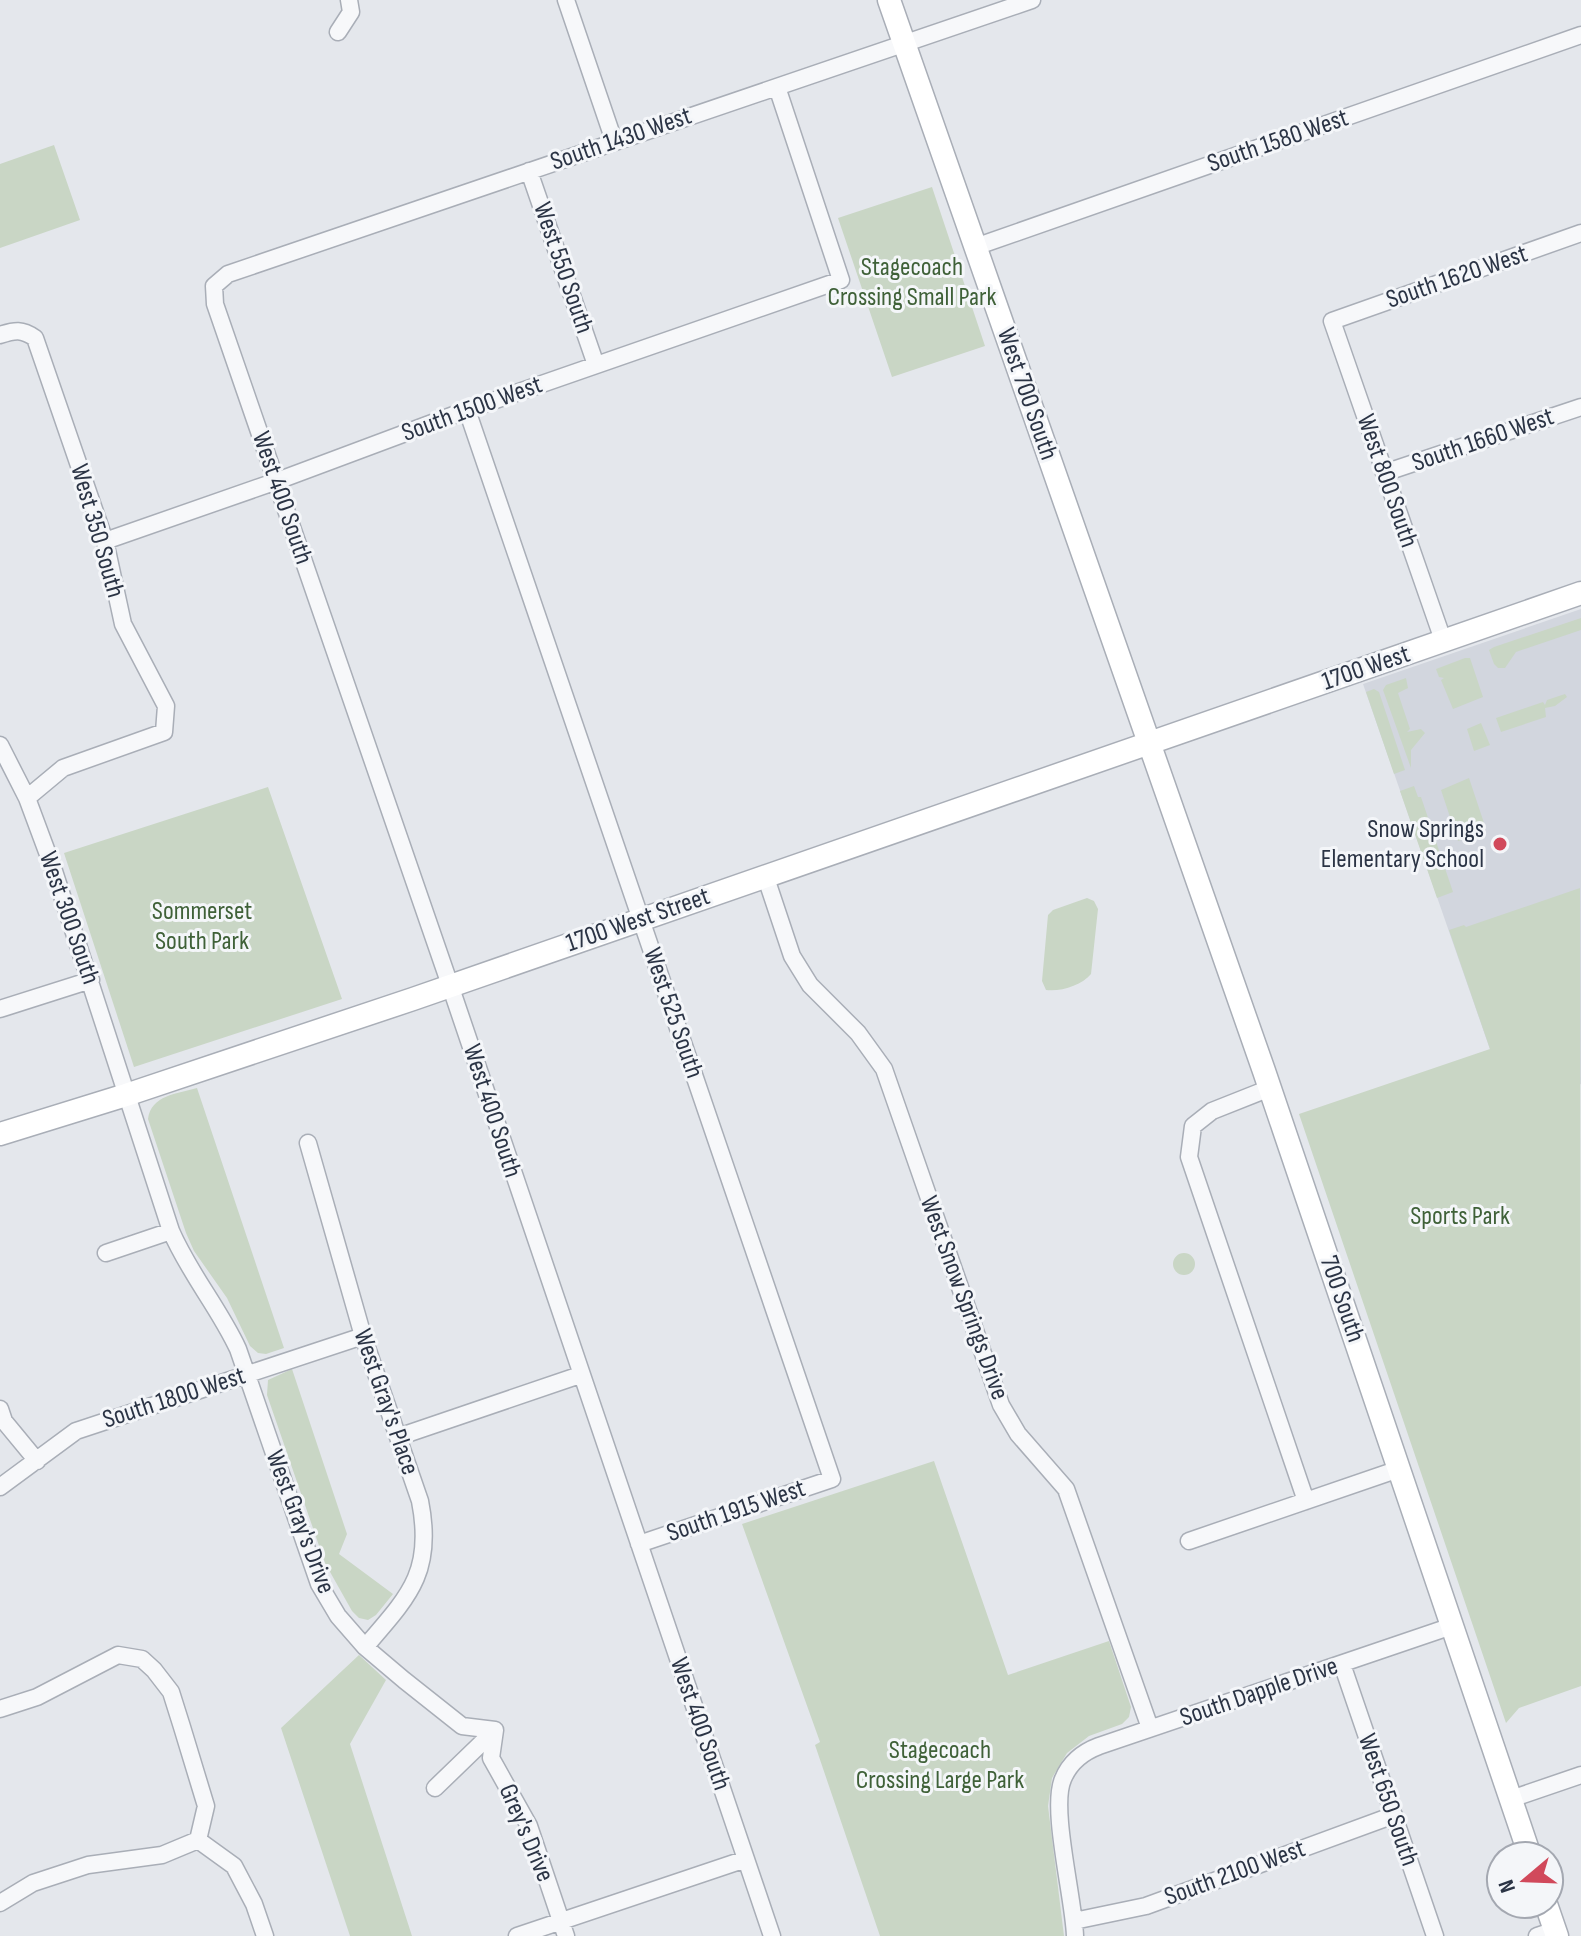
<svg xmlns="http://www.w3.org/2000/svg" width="1581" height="1936" viewBox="0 0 1581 1936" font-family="'Sofia Sans Condensed',sans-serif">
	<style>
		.built { fill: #d2d6de }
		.green { fill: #c9d6c5 }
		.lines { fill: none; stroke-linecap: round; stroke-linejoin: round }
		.street-casing { stroke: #a9aeb7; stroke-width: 19 }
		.secondary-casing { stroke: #a9aeb7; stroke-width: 25 }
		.street { stroke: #f7f8fa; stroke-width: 16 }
		.secondary { stroke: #fff; stroke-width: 22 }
		.poi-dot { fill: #d1495b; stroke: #f4f6f9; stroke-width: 3 }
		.labels { text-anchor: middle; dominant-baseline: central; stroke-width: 6; stroke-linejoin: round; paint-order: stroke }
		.street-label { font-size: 26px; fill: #2b3445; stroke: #f4f6f9 }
		.park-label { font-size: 26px; fill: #3f6138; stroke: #f4f6f9 }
		.poi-label { font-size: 26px; fill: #2b3445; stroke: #f4f6f9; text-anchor: end }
	</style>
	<rect width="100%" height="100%" fill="#e4e7ec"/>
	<path class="built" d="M 1581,609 L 1581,1084 L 1510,1107 L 1363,684 Z"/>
	<path class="green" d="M 54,145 L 80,220 L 0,248 L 0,164 Z
		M 932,187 L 985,346 L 892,377 L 838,218 Z
		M 1581,618 L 1581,630 L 1516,652 L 1505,668 L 1498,668 L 1494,664 L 1489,650 L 1494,647 Z
		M 1465,658 L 1470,658 L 1483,697 L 1453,709 L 1441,680 L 1444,678 L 1439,677 L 1436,669 Z
		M 1406,678 L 1408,688 L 1398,693 L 1410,729 L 1407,732 L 1421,729 L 1425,733 L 1411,750 L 1411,768 L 1383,690 L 1386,685 Z
		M 1374,689 L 1379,692 L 1405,770 L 1394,774 L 1366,692 Z
		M 1565,694 L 1567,697 L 1555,706 L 1545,708 L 1546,717 L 1501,732 L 1496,718 L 1543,702 L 1545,705 L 1547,700 Z
		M 1481,723 L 1490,745 L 1474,751 L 1467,729 Z
		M 1469,778 L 1484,823 L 1482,833 L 1458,841 L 1441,790 Z
		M 1414,786 L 1418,797 L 1421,797 L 1453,892 L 1437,898 L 1400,791 Z
		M 268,787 L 342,999 L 134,1067 L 64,853 Z
		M 1580,888 L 1581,1686 L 1519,1708 L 1506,1723 L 1299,1114 L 1490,1049 L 1449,930 L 1464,925 L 1466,927 Z
		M 1087,898 L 1094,901 L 1098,909 L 1091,974 C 1082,985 1061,992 1046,990 L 1042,981 L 1048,915 L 1053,910 Z
		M 197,1088 L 284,1348 L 266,1354 L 258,1353 L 250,1346 L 227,1298 L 194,1251 L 186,1233 L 148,1119 C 151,1095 177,1094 197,1088 Z
		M1173 1264a11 11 0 1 1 22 0a11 11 0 1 1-22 0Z
		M 292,1369 L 347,1534 L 339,1554 L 393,1594 L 376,1615 L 368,1620 L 359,1618 L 352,1611 L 325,1563 L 267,1395 L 268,1380 Z
		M 934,1461 L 1008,1675 L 1109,1641 L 1131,1707 L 1129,1717 L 1122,1724 L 1089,1736 L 1067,1753 L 1052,1778 L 1048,1806 L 1064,1936 L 880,1936 L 815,1745 L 820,1742 L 742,1524 Z
		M 359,1655 L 386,1680 L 350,1744 L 412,1936 L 350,1936 L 281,1728 Z"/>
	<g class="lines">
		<g class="street-casing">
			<path id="street" d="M 566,0 L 614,141
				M 338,32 L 351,12 L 349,0
				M 529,171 L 596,365
				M 975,247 L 1581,35
				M 0,335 C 15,330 22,329 35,338 L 105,541 L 123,624 L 166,706 L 164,732 L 63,768 L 27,798
				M 467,410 L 832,1479 L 639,1544
				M 1384,473 L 1581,407
				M 105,541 L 277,481 L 467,410 L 841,280 L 777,87
				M 1443,640 L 1332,321 L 1581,233
				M 0,745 L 27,798 L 53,868 L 171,1231 C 189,1273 219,1308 238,1349 L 319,1584 L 338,1616 L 365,1647 L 404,1680 L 462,1726 L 495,1730
				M 765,875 L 792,956 L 810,985 L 858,1033 L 884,1069 L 1001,1405 L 1018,1434 L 1066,1489 L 1150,1728
				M 0,1009 L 91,980
				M 1270,1088 L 1212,1111 L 1193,1126 L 1189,1157 L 1306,1501
				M 308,1143 L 363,1336 L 420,1501 C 434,1572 409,1596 365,1647
				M 106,1253 L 171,1231
				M 0,1409 L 4,1421 L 37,1461
				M 398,1437 L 580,1375
				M 0,1487 L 76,1431 L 363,1336
				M 1189,1541 L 1399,1469
				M 1342,1664 L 1435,1936
				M 0,1709 L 37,1697 L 118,1655 L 142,1659 L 154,1670 L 171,1692 L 182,1727 L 206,1806 L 198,1840 L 234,1866 L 254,1904 L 265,1936
				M 495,1730 L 491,1758 L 529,1826 L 566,1936
				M 435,1788 L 495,1730
				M 1511,1799 L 1581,1775
				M 0,1903 L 33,1883 L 88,1865 L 162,1855 L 198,1840
				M 1074,1921 L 1146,1906 L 1394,1815
				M 517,1936 L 746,1859
				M 772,1936 L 450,985 L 215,304 L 214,286 L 228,274 L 1032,0
				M 1075,1936 C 1074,1899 1050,1808 1063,1779 C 1070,1762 1083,1752 1099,1746 L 1452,1626
				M 1537,1936 L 1555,1930"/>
		</g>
		<g class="secondary-casing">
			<path id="secondary" d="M 889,0 L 1264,1071 L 1530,1856
				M 0,1134 L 126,1095 L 413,999 L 1581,593
				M 1546,1904 L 1557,1936"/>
		</g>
		<use href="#street" class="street"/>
		<use href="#secondary" class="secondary"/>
	</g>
	<circle class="poi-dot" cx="1500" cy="844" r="8"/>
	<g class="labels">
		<g class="street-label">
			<text transform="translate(621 139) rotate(-19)">South 1430 West</text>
			<text transform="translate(1278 141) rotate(-19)">South 1580 West</text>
			<text transform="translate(563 268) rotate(71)">West 550 South</text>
			<text transform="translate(1457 277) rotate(-19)">South 1620 West</text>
			<text transform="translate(1027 394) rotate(71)">West 700 South</text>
			<text transform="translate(472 409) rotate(-20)">South 1500 West</text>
			<text transform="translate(1483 440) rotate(-19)">South 1660 West</text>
			<text transform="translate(1387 481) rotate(71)">West 800 South</text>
			<text transform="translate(282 498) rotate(71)">West 400 South</text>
			<text transform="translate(97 531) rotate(74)">West 350 South</text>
			<text transform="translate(1366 668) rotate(-19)">1700 West</text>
			<text transform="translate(69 918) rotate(71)">West 300 South</text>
			<text transform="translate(638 920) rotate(-19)">1700 West Street</text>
			<text transform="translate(673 1013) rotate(71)">West 525 South</text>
			<text transform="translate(492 1111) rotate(72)">West 400 South</text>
			<text transform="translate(964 1298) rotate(70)">West Snow Springs Drive</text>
			<text transform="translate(1342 1299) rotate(71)">700 South</text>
			<text transform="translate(174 1398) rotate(-18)">South 1800 West</text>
			<text transform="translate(386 1402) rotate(71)">West Gray's Place</text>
			<text transform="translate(736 1511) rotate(-19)">South 1915 West</text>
			<text transform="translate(300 1522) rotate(69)">West Gray's Drive</text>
			<text transform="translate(1259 1692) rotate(-19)">South Dapple Drive</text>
			<text transform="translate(700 1724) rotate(71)">West 400 South</text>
			<text transform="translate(1388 1800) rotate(71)">West 650 South</text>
			<text transform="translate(526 1833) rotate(67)">Grey's Drive</text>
			<text transform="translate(1235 1873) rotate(-20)">South 2100 West</text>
		</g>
		<g class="park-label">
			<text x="912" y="267">Stagecoach<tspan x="912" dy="30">Crossing Small Park</tspan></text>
			<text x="202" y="911">Sommerset<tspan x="202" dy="30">South Park</tspan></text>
			<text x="1460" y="1216">Sports Park</text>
			<text x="940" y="1750">Stagecoach<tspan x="940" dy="30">Crossing Large Park</tspan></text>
		</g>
		<g class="poi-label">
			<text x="1484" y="829">Snow Springs<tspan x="1484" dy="30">Elementary School</tspan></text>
		</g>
	</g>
	<g transform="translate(1525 1880) rotate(251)"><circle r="38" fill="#f4f6f9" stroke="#a4a8b1" stroke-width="2"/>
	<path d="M0-6L14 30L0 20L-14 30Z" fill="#d1495b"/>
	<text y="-12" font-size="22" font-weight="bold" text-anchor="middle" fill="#2b3445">N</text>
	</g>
</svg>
